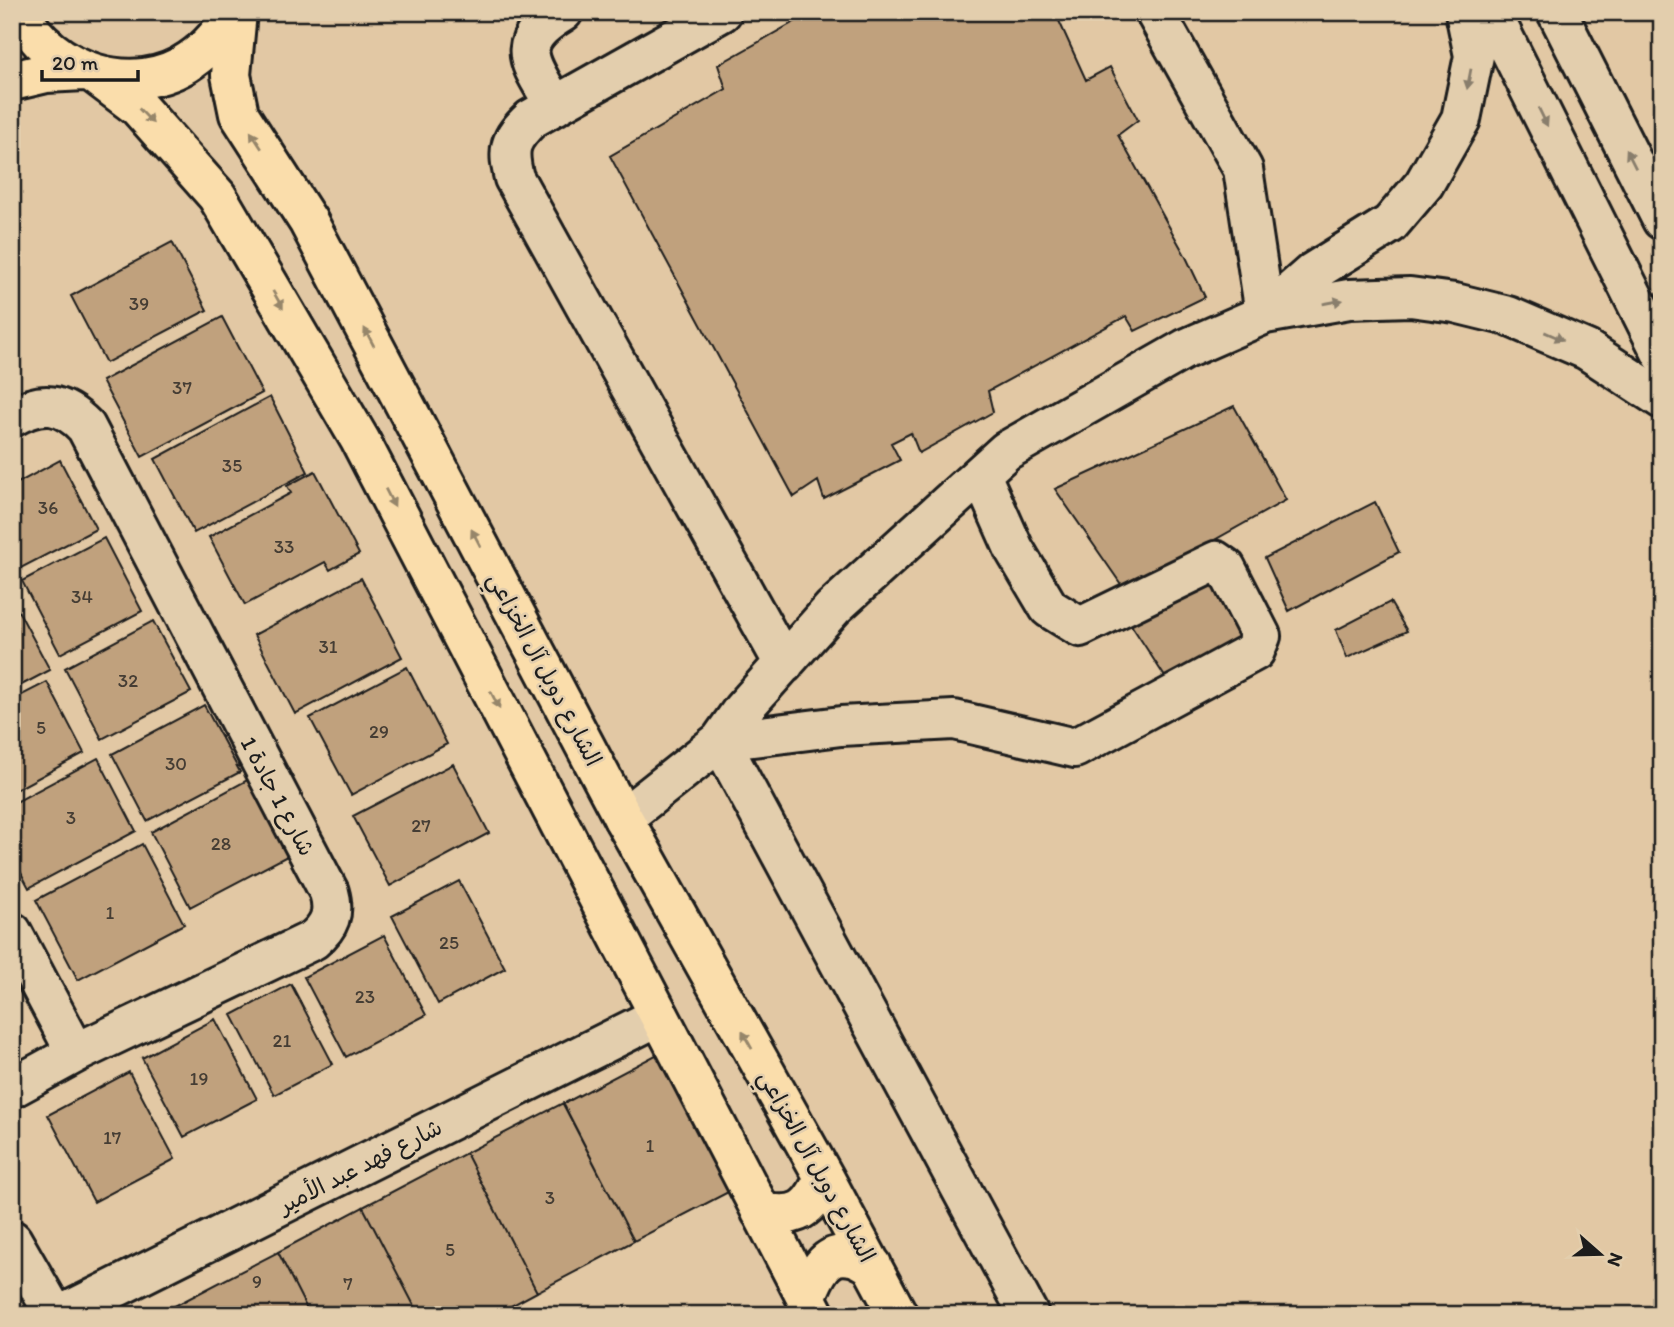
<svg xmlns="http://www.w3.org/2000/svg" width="1674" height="1327" viewBox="0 0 1674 1327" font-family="Itim,'Playpen Sans Arabic',sans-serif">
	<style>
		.building { fill: #c0a17d; stroke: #1c1c1c; stroke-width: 2 }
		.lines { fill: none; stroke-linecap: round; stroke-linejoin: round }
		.minor-casing { stroke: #1c1c1c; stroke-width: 44 }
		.major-casing { stroke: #1c1c1c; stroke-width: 44 }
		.minor { stroke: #e3cead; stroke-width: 38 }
		.major { stroke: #faddab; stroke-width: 38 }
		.oneway { fill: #897e6c }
		.oneway2 { fill: #96866b }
		.labels { text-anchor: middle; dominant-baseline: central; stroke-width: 5; stroke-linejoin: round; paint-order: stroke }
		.number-label { font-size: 19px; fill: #453d34 }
		.street-label { font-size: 23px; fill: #1c1c1c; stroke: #e3cead }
	</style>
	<rect width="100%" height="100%" fill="#e2c8a4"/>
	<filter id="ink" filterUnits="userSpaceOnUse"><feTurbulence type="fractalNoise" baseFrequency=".0143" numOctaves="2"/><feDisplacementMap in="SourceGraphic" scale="14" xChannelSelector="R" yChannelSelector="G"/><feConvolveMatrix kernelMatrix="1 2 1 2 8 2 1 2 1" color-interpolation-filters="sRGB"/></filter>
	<g filter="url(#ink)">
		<path class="building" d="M 812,12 L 1055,12 L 1086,80 L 1110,67 L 1138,120 L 1118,135 L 1186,257 L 1205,297 L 1135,331 L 1126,316 L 988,391 L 993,412 L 919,453 L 911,433 L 891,443 L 900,460 L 824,499 L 818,481 L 794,497 L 610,156 L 726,89 L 718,65 Z
			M 172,242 L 207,310 L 106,363 L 71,296 Z
			M 222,317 L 262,393 L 142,457 L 102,381 Z
			M 270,397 L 308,472 L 194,533 L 155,459 Z
			M 1234,406 L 1286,500 L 1125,590 L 1055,489 Z
			M 60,460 L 96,529 L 17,570 L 12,561 L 12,486 Z
			M 315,471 L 359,554 L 330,570 L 325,562 L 245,605 L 209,537 L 291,493 L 287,486 Z
			M 1375,502 L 1399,552 L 1289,611 L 1265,558 Z
			M 104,538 L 142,611 L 60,654 L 22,581 Z
			M 1215,574 L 1248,632 L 1167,680 L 1126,617 Z
			M 361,578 L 402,657 L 295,714 L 254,635 Z
			M 12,599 L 50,670 L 12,690 Z
			M 1390,602 L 1407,631 L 1347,658 L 1336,630 Z
			M 153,621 L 191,692 L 102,739 L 65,668 Z
			M 407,667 L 447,744 L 351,795 L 310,718 Z
			M 47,682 L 84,753 L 12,792 L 12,700 Z
			M 204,705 L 240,772 L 147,821 L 112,754 Z
			M 98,758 L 136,831 L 29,888 L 12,856 L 12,804 Z
			M 453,764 L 489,833 L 390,886 L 353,816 Z
			M 251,778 L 291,854 L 190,907 L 151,832 Z
			M 142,844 L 184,924 L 78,980 L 36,900 Z
			M 459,881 L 505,968 L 438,1004 L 392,916 Z
			M 384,935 L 426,1015 L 346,1057 L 304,977 Z
			M 291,984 L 333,1064 L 274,1095 L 232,1015 Z
			M 215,1019 L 257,1099 L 184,1137 L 142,1058 Z
			M 667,1049 L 738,1187 L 634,1241 L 563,1104 Z
			M 129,1072 L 175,1159 L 94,1202 L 48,1115 Z
			M 563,1103 L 634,1241 L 537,1292 L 466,1153 Z
			M 466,1153 L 537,1292 L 494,1315 L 419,1315 L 363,1207 Z
			M 363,1207 L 419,1315 L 310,1315 L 278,1252 Z
			M 278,1252 L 310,1315 L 167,1315 L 165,1311 Z"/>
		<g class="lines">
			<g class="minor-casing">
				<path id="minor" d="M 722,12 L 531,119 C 509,140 507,149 514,178 L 784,664
					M 1155,12 L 1243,169 L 1265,314
					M 1491,12 L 1662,354
					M 1557,12 L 1662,220
					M 555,106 C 530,62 510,44 563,12
					M 1265,314 L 1313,272 L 1390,224 L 1424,184 L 1461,119 L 1474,56 L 1465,12
					M 12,417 C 42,400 62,402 86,427 L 329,892 C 335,913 330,926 313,940 L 76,1053 L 12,1088
					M 981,475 L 1014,549 L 1049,608 L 1080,627 L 1216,561 L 1226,568 L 1261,636 L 1255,651 L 1075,748 L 954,720 L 841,726 L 720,741 L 1029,1315
					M 623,818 L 720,741 L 742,710 L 833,608 L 1006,451 L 1185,349 L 1265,314 L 1349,299 L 1410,297 L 1455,303 L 1508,316 L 1587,350 L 1662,399
					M 12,932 L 76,1053
					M 12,1240 L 55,1315
					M 61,1315 L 659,1016"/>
			</g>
			<g class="major-casing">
				<path id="major" d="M 20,12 C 49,72 135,100 191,60 C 210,47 222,31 235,12
					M 237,12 L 231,75 L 239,114 L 308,221 L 623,818 L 824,1177 L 898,1315
					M 93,73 L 138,107 L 217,196 L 360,440 L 815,1315
					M 12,81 L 46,73 L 84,71
					M 761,1212 C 797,1219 810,1211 824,1177
					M 806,1298 C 814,1278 824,1250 851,1256 C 858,1257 865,1262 872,1265"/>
			</g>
			<use href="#minor" class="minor"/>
			<use href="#major" class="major"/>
		</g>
		<defs><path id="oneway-solid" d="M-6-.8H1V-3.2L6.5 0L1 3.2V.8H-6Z" transform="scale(1.75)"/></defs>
		<g class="oneway">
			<use href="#oneway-solid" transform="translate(1469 79) rotate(101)"/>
			<use href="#oneway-solid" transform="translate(1543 117) rotate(64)"/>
			<use href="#oneway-solid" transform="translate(1631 159) rotate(-117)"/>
			<use href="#oneway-solid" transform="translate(1333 302) rotate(-10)"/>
			<use href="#oneway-solid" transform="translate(1554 336) rotate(23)"/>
		</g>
		<g class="oneway2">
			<use href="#oneway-solid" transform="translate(146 116) rotate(46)"/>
			<use href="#oneway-solid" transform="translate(256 140) rotate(-123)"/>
			<use href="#oneway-solid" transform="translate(278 300) rotate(60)"/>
			<use href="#oneway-solid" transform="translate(369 337) rotate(-118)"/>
			<use href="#oneway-solid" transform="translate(390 498) rotate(63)"/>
			<use href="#oneway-solid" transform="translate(476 538) rotate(-118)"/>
			<use href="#oneway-solid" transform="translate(495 700) rotate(63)"/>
			<use href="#oneway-solid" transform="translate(747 1040) rotate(-119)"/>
		</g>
	</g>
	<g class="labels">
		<g class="number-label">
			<text x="139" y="303">39</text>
			<text x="182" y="387">37</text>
			<text x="232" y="465">35</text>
			<text x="48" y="507">36</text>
			<text x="284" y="546">33</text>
			<text x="82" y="596">34</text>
			<text x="328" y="646">31</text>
			<text x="128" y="680">32</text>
			<text x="41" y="727">5</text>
			<text x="379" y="731">29</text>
			<text x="176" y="763">30</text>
			<text x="71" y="817">3</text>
			<text x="421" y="825">27</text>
			<text x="221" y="843">28</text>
			<text x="110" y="912">1</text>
			<text x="449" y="942">25</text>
			<text x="365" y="996">23</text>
			<text x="282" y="1040">21</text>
			<text x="199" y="1078">19</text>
			<text x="112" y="1137">17</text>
			<text x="650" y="1145">1</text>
			<text x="550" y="1197">3</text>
			<text x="450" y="1249">5</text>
			<text x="257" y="1281">9</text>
			<text x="348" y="1283">7</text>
		</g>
		<g class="street-label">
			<text transform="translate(545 669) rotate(62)">الشارع دوبل آل الخزاعي</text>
			<text transform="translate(278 796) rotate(62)">شارع 1 جادة 1</text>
			<text transform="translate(360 1166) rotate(-27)">شارع فهد عبد الأمير</text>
			<text transform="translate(817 1166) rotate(61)">الشارع دوبل آل الخزاعي</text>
		</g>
	</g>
	<rect width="1674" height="1327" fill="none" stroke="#e3cead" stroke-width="42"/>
	<rect x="21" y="21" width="1632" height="1285" fill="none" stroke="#1c1c1c" stroke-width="2.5" filter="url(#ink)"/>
	<g transform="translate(1600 1254) rotate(110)" stroke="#e3cead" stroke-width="5" paint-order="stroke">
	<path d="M0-5L12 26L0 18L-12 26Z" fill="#1c1c1c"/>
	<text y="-10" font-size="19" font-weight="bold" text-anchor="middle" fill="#1c1c1c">N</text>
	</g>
	<path d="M42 70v10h96v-10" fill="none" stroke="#1c1c1c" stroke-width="3.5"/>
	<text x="52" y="70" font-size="21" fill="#1c1c1c" stroke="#e3cead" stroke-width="5" paint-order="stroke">20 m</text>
</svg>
